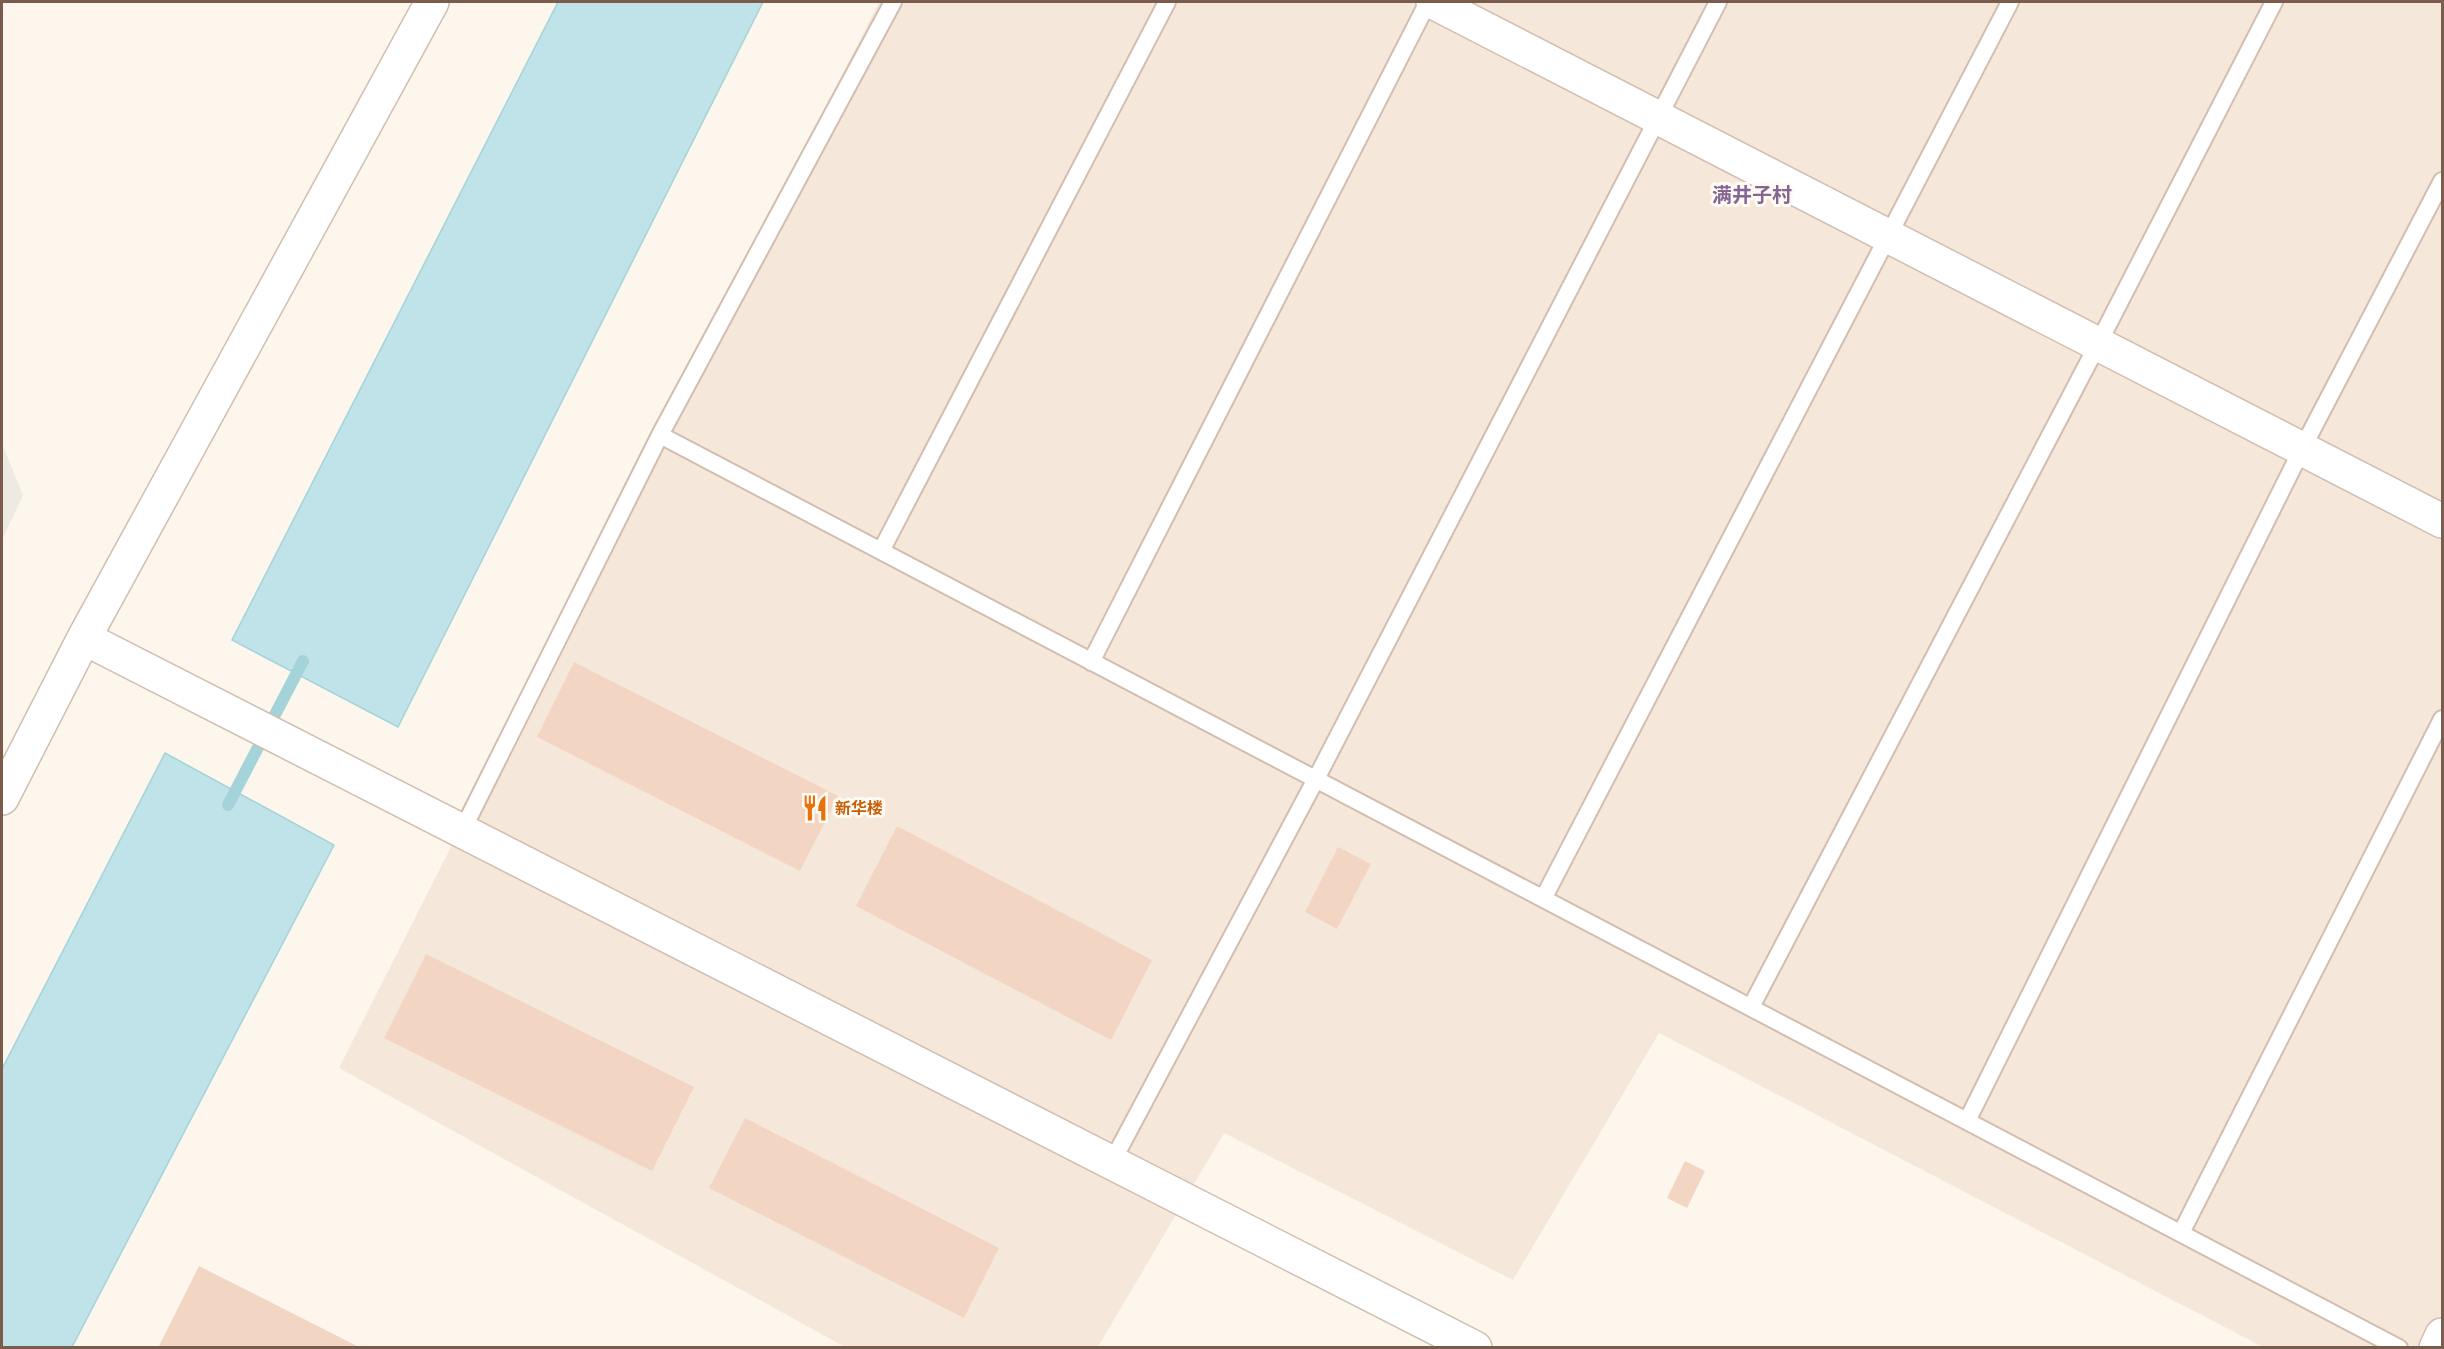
<svg xmlns="http://www.w3.org/2000/svg" width="2444" height="1349" viewBox="0 0 2444 1349" font-family="Mulish,'Noto Sans SC',sans-serif">
	<style>
		.residential { fill: #f5e8da }
		.industrial { fill: #efe9e4 }
		.water { fill: #bfe3e8; stroke: #a5d3da; stroke-width: 1.5 }
		.lines { fill: none; stroke-linecap: round; stroke-linejoin: round }
		.stream { stroke: #a5d3da; stroke-width: 12 }
		.building { fill: #f3d5c3 }
		.service-casing { stroke: #d1beb0; stroke-width: 20 }
		.minor-casing { stroke: #d1beb0; stroke-width: 36 }
		.service { stroke: #fff; stroke-width: 16 }
		.minor { stroke: #fff; stroke-width: 33 }
		.labels { text-anchor: middle; dominant-baseline: central; stroke-width: 6; stroke-linejoin: round; paint-order: stroke }
		.food-label { font-size: 16px; font-weight: bold; fill: #c56008; stroke: #fffaf3; text-anchor: start }
		.quarter-label { font-size: 20px; font-weight: bold; fill: #846695; stroke: #fffaf3 }
	</style>
	<rect width="100%" height="100%" fill="#fdf6ec"/>
	<path class="residential" d="M 879,2 L 2442,2 L 2442,1347 L 2263,1347 L 1659,1033 L 1513,1280 L 1224,1133 L 1098,1347 L 845,1347 L 339,1068 Z"/>
	<path class="industrial" d="M 2,444 L 23,495 L 2,540 Z"/>
	<path class="water" d="M 558,2 L 763,2 L 398,727 L 232,640 Z
		M 165,753 L 334,845 L 72,1347 L 2,1347 L 2,1069 Z"/>
	<g class="lines">
		<path class="stream" d="M 228,805 L 303,661"/>
	</g>
	<path class="building" d="M 574,662 L 838,796 L 800,871 L 537,737 Z
		M 897,826 L 1152,960 L 1111,1040 L 856,906 Z
		M 1338,847 L 1371,864 L 1337,929 L 1305,912 Z
		M 426,954 L 694,1087 L 652,1171 L 384,1038 Z
		M 745,1118 L 999,1248 L 964,1318 L 709,1188 Z
		M 1685,1161 L 1705,1171 L 1687,1208 L 1667,1198 Z
		M 199,1266 L 361,1348 L 158,1348 Z"/>
	<g class="lines">
		<g class="service-casing">
			<path id="service" d="M 660,435 L 893,2
				M 881,551 L 1167,2
				M 1091,662 L 1428,2
				M 462,831 L 660,435 L 2399,1348
				M 1543,899 L 2010,2
				M 1751,1007 L 2098,344 L 2274,2
				M 1967,1121 L 2302,449 L 2442,181
				M 1112,1162 L 1316,779 L 1718,2
				M 2181,1233 L 2442,719"/>
		</g>
		<g class="minor-casing">
			<path id="minor" d="M 432,2 L 84,638 L 1475,1348
				M 1433,2 L 2442,521
				M 2,798 L 84,638
				M 2436,1348 L 2442,1335"/>
		</g>
		<use href="#service" class="service"/>
		<use href="#minor" class="minor"/>
	</g>
	<defs>
		<g id="restaurant-bare" transform="scale(2.07)"><path d="M-5-6h1v4h1v-4h1v4h1v-4h1v5L-1.5 .5V6h-2V.5L-5-1ZM5-6V6H3V1.5H1.5Q1.5-4 5-6Z" fill="#e8710a" stroke="#fffaf3" stroke-width="2.5" paint-order="stroke"/></g>
	</defs>
	<g fill-rule="evenodd">
		<use href="#restaurant-bare" x="815" y="808"/>
	</g>
	<g class="labels">
		<g class="food-label">
			<text x="835" y="808">新华楼</text>
		</g>
		<g class="quarter-label">
			<text x="1752" y="194">满井子村</text>
		</g>
	</g>
	<rect width="2444" height="1349" fill="none" stroke="#7a5c4d" stroke-width="6"/>
</svg>
